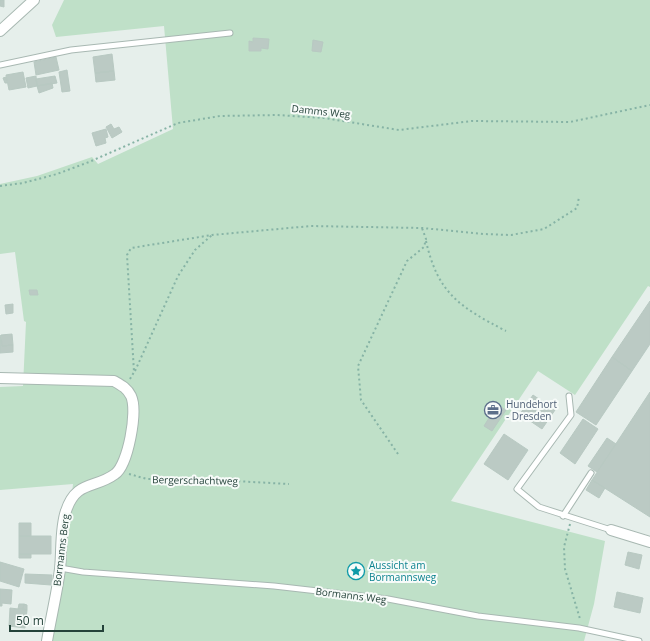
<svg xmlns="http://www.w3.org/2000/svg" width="650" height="641" viewBox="0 0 650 641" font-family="'Open Sans',sans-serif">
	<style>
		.green { fill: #bfe0c8 }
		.building { fill: #bbcac4; stroke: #b8c9c2 }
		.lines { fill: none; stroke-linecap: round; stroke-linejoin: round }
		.lane-casing { stroke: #a8b8b2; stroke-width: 7 }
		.street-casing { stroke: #a8b8b2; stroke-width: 12 }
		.path { stroke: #86b3a5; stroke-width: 2; stroke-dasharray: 2 3; stroke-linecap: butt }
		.lane { stroke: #fff; stroke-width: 5 }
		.street { stroke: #fff; stroke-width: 10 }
		.labels { text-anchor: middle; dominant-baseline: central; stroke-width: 4; stroke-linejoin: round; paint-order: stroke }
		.street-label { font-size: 10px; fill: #24423a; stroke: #f7fbf9 }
		.service-label { font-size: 10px; fill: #4e5e75; stroke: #f7fbf9; text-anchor: start }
		.culture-label { font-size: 10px; fill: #0d838f; stroke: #f7fbf9; text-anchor: start }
	</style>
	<rect width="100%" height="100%" fill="#e6efeb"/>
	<path class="green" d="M 64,0 L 650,0 L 650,287 L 648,286 L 575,395 L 538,371 L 451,501 L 605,541 L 594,604 L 584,641 L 52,641 L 62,588 L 73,484 L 0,490 L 0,387 L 23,386 L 26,322 L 24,321 L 15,252 L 0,254 L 0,184 L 37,176 L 92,157 L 98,164 L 173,129 L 164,26 L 56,37 L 52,25 Z"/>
	<path class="building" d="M 0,0 L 4,0 L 4,7 L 0,6 Z
		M 253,38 L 269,39 L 268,49 L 261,48 L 261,51 L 249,51 L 249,41 L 253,42 Z
		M 313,40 L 323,42 L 321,52 L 312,51 Z
		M 112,54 L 114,71 L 95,73 L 93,57 Z
		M 56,57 L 59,70 L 36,75 L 34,62 Z
		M 67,70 L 70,91 L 62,92 L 59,72 Z
		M 114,71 L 115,80 L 96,82 L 95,73 Z
		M 23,72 L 26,87 L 9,90 L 6,75 Z
		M 36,76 L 37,86 L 28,88 L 26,78 Z
		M 55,76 L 57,83 L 37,86 L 36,79 Z
		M 6,77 L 7,83 L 5,83 L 3,78 Z
		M 52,83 L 53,88 L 39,93 L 37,86 Z
		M 111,124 L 114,129 L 119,127 L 122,132 L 112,138 L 106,127 Z
		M 106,129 L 108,137 L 105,138 L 106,143 L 96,146 L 92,133 Z
		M 29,290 L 37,290 L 38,295 L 30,295 Z
		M 650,301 L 650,344 L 632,371 L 612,357 Z
		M 13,304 L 13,313 L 6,314 L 5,305 Z
		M 12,334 L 13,345 L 2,346 L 1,335 Z
		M 0,335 L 2,346 L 13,345 L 13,352 L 0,353 Z
		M 612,357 L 632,371 L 596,425 L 576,412 Z
		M 650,392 L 650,517 L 592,480 Z
		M 533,395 L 555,410 L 542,429 L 520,414 Z
		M 497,405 L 506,410 L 492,431 L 484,426 Z
		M 583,419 L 598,429 L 575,464 L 560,453 Z
		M 504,434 L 528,450 L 508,480 L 484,464 Z
		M 607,438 L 616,444 L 597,472 L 588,466 Z
		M 592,480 L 605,488 L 599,498 L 586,490 Z
		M 19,523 L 31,523 L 31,536 L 19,536 Z
		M 19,536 L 51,536 L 51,554 L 19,554 Z
		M 628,552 L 642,555 L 639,569 L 625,565 Z
		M 19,554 L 31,554 L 31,558 L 19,558 Z
		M 0,562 L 24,569 L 19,587 L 0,581 Z
		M 25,574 L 52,575 L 51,585 L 25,583 Z
		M 0,589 L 12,590 L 11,604 L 2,603 L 2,606 L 0,606 Z
		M 617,592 L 643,598 L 640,613 L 614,607 Z
		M 19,604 L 24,604 L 23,609 L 18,609 Z
		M 24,604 L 27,605 L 27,610 L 23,609 Z
		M 10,608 L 27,610 L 25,628 L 9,626 Z"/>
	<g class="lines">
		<g class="lane-casing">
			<path id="lane" d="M 0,65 L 71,50 L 230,33
				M 569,396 L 571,415 L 517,489 L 539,507 L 611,530
				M 563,516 L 591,473
				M 60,568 L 83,572 L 274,586 L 388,599 L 478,616 L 579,628 L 639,641"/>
		</g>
		<g class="street-casing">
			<path id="street" d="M 0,31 L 34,0
				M 0,378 L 114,381 C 121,385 127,388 131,396 C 138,411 128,465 115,474 C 95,489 76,480 66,511 C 60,528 62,550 60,569 C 57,593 51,617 47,641
				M 611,530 L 650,542"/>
		</g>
		<path class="path" d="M 0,186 L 23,183 L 57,174 L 89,162 L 178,123 L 220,116 L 277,115 L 324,118 L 399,130 L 472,121 L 570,122 L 650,105
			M 426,241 C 438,294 460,307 506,331
			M 135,371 L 178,276 L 195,250 L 212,235
			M 130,379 L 134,372 L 127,255 L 131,248 L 212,235 L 311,226 L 422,228 L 484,234 L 511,235 L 544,229 L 577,208 L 579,197
			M 398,454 L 361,400 L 358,366 L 407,261 L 424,247 L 426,239 L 422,228
			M 129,474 L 147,479 L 197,479 L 289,484
			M 570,524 L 564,547 L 565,569 L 580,619"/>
		<use href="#lane" class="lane"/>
		<use href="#street" class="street"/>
	</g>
	<defs>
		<g id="office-ring" transform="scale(0.9)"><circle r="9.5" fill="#f7fbf9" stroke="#5c6f8a" stroke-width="1.5"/><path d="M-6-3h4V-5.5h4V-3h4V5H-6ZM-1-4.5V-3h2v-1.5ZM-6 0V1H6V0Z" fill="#5c6f8a"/></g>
		<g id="sight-ring" transform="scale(0.9)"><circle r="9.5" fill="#f7fbf9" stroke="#0f9aa8" stroke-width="1.5"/><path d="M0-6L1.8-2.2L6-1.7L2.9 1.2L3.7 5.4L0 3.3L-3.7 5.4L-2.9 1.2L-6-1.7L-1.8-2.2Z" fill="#0f9aa8"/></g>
	</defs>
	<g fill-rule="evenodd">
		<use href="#office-ring" x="493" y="410"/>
		<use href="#sight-ring" x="356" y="571"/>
	</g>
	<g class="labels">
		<g class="street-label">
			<text transform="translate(321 111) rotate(6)">Damms Weg</text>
			<text transform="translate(195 480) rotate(1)">Bergerschachtweg</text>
			<text transform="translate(61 550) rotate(-83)">Bormanns Berg</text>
			<text transform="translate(351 595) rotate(7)">Bormanns Weg</text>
		</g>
		<g class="service-label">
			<text x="506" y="404">Hundehort<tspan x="506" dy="12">- Dresden</tspan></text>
		</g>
		<g class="culture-label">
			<text x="369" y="565">Aussicht am<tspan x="369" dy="12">Bormannsweg</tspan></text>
		</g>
	</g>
	<path d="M10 625v6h93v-6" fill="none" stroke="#24423a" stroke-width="2"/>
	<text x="16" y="625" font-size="12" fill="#24423a" stroke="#f7fbf9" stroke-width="3" paint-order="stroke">50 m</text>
</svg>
